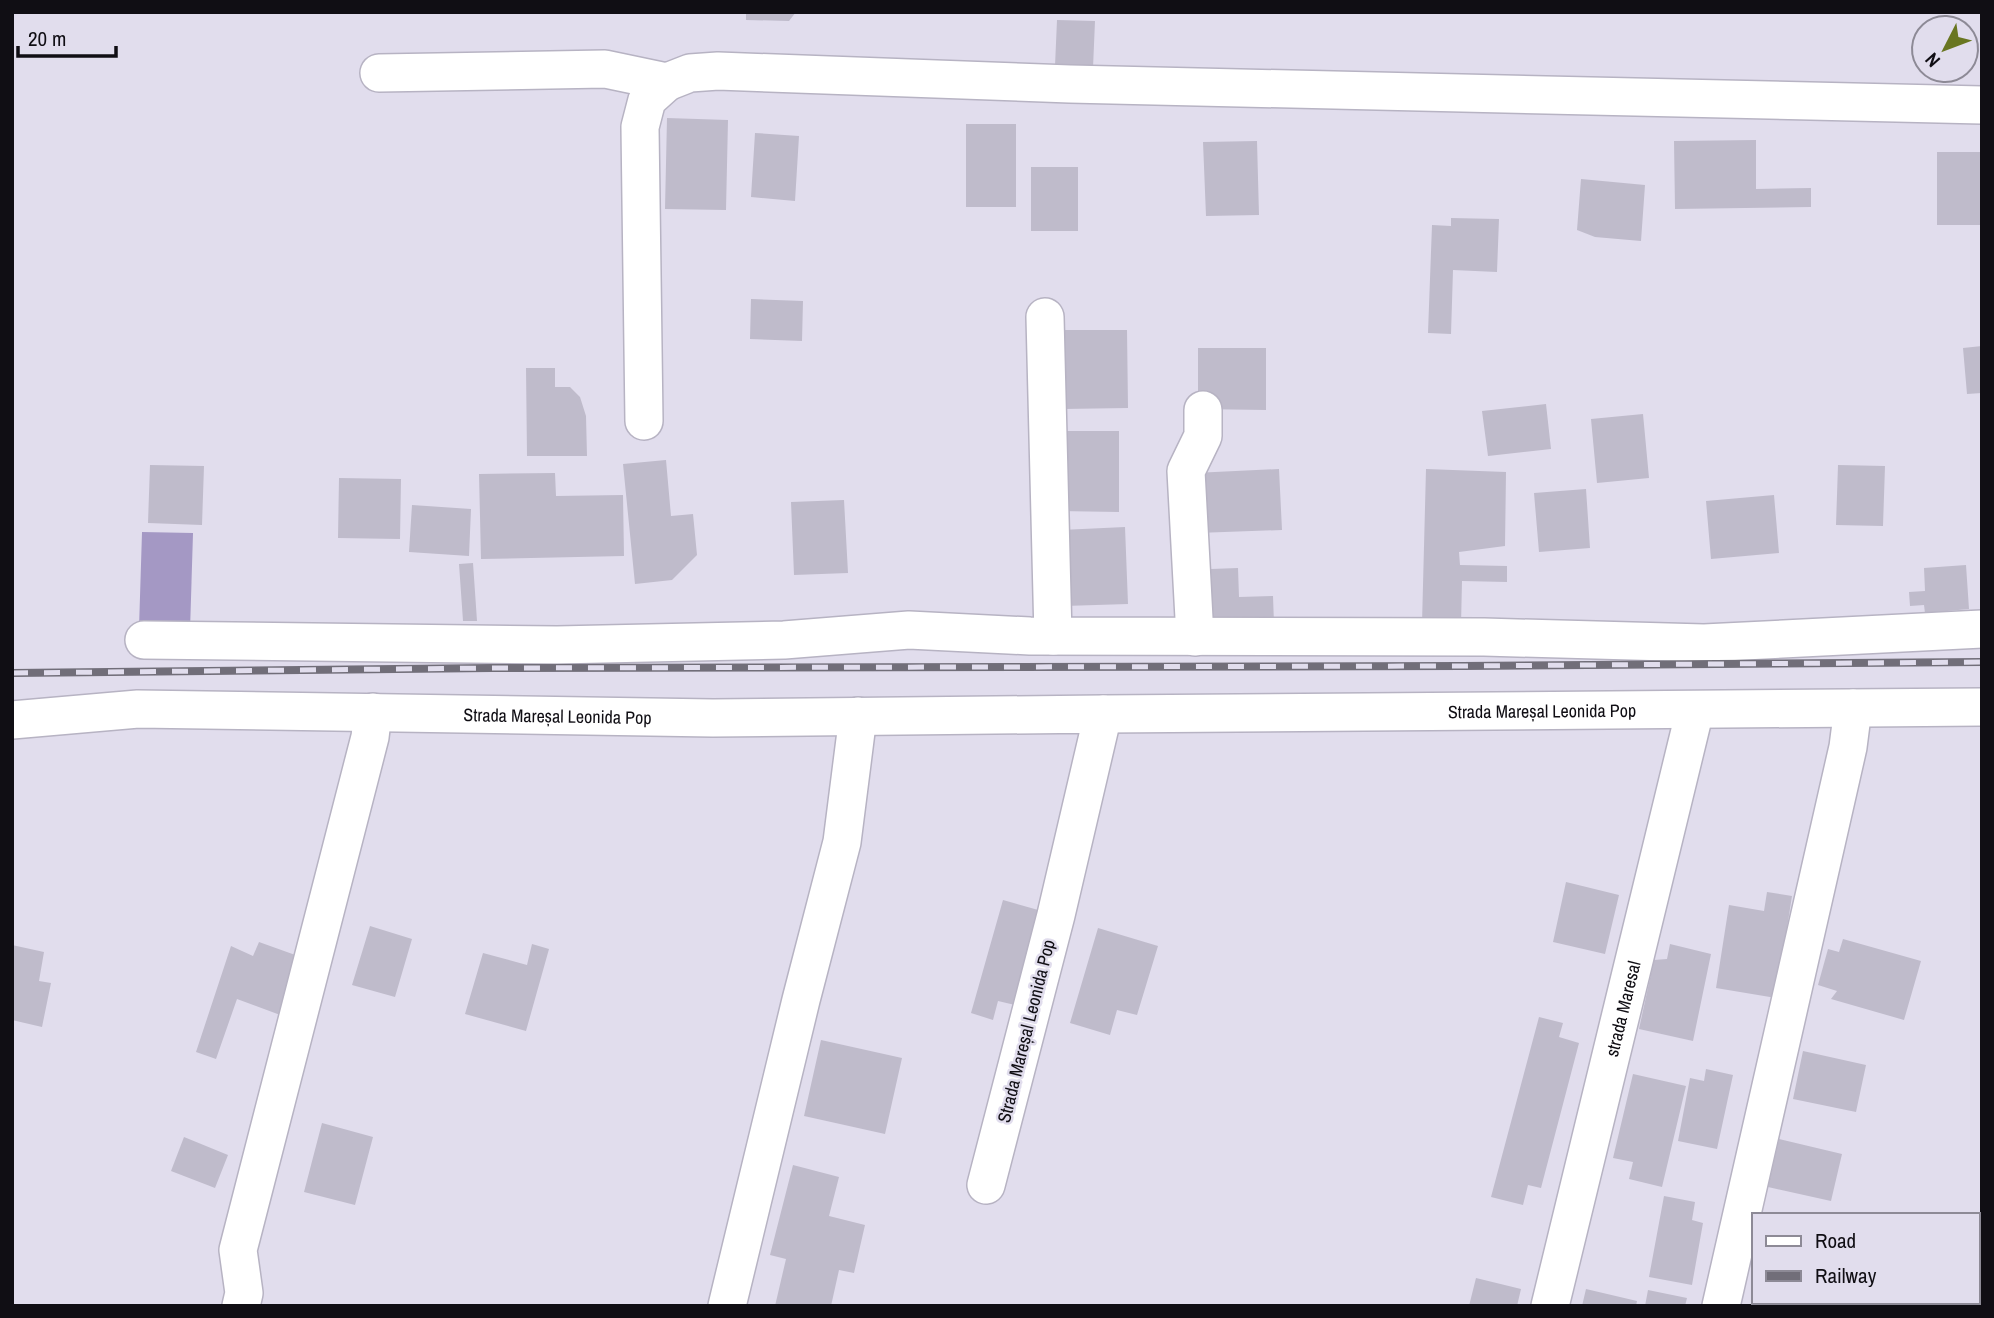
<svg xmlns="http://www.w3.org/2000/svg" width="1994" height="1318" viewBox="0 0 1994 1318" font-family="'Archivo Narrow',sans-serif">
	<style>
		.forest { fill: #a498c4 }
		.building { fill: #bfbbcb }
		.lines { fill: none; stroke-linecap: round; stroke-linejoin: round }
		.minor-casing { stroke: #b7b3c3; stroke-width: 40 }
		.minor { stroke: #fff; stroke-width: 37 }
		.rail-casing { stroke: #716e79; stroke-width: 8 }
		.rail { stroke: #e1dded; stroke-width: 5; stroke-dasharray: 16; stroke-linecap: butt }
		.labels { text-anchor: middle; dominant-baseline: central; stroke-width: 5; stroke-linejoin: round; paint-order: stroke }
		.street-label { font-size: 18px; fill: #100e14; stroke: #e1dded }
	</style>
	<rect width="100%" height="100%" fill="#e1dded"/>
	<path class="forest" d="M 142,532 L 193,533 L 190,631 L 139,629 Z"/>
	<path class="building" d="M 746,12 L 796,12 L 789,21 L 746,20 Z
		M 1057,20 L 1095,21 L 1093,68 L 1055,66 Z
		M 667,118 L 728,120 L 726,210 L 665,209 Z
		M 966,124 L 1016,124 L 1016,207 L 966,207 Z
		M 755,133 L 799,136 L 795,201 L 751,197 Z
		M 1756,140 L 1756,189 L 1811,188 L 1811,207 L 1675,209 L 1674,141 Z
		M 1257,141 L 1259,215 L 1206,216 L 1203,142 Z
		M 1937,152 L 1982,152 L 1982,225 L 1937,225 Z
		M 1031,167 L 1078,167 L 1078,231 L 1031,231 Z
		M 1581,179 L 1645,185 L 1641,241 L 1595,237 L 1577,230 Z
		M 1451,218 L 1499,219 L 1497,272 L 1453,270 L 1451,334 L 1428,333 L 1432,225 L 1451,226 Z
		M 751,299 L 803,301 L 802,341 L 750,339 Z
		M 1062,330 L 1127,330 L 1128,408 L 1063,409 Z
		M 1982,346 L 1982,393 L 1967,394 L 1963,348 Z
		M 1198,348 L 1266,348 L 1266,410 L 1198,409 Z
		M 526,368 L 555,368 L 555,387 L 570,387 L 580,397 L 586,416 L 587,456 L 527,456 Z
		M 1546,404 L 1551,449 L 1488,456 L 1482,411 Z
		M 1643,414 L 1649,478 L 1597,483 L 1591,419 Z
		M 1058,431 L 1119,431 L 1119,512 L 1058,511 Z
		M 666,460 L 671,516 L 693,514 L 697,555 L 672,580 L 635,584 L 623,464 Z
		M 150,465 L 204,466 L 202,525 L 148,523 Z
		M 1838,465 L 1885,466 L 1883,526 L 1836,525 Z
		M 1279,469 L 1282,530 L 1197,533 L 1194,473 Z
		M 1426,469 L 1506,472 L 1505,546 L 1459,552 L 1460,565 L 1507,566 L 1507,582 L 1462,581 L 1461,625 L 1422,624 Z
		M 555,473 L 556,496 L 623,495 L 624,556 L 481,559 L 479,474 Z
		M 339,478 L 401,479 L 400,539 L 338,538 Z
		M 1586,489 L 1590,548 L 1539,552 L 1534,493 Z
		M 1774,495 L 1779,553 L 1711,559 L 1706,501 Z
		M 844,500 L 848,573 L 794,575 L 791,502 Z
		M 412,505 L 471,509 L 469,556 L 409,552 Z
		M 1125,527 L 1128,604 L 1064,606 L 1061,530 Z
		M 473,563 L 477,621 L 463,621 L 459,564 Z
		M 1966,565 L 1969,609 L 1925,613 L 1924,605 L 1910,606 L 1909,592 L 1925,591 L 1924,568 Z
		M 1238,568 L 1239,597 L 1273,596 L 1274,624 L 1212,625 L 1211,569 Z
		M 1566,882 L 1619,895 L 1605,954 L 1553,942 Z
		M 1767,892 L 1792,896 L 1776,998 L 1716,988 L 1729,905 L 1764,911 Z
		M 1003,900 L 1056,915 L 1015,1005 L 998,1001 L 993,1020 L 971,1013 Z
		M 370,926 L 412,939 L 395,997 L 352,985 Z
		M 1098,928 L 1158,946 L 1137,1015 L 1117,1010 L 1110,1035 L 1070,1023 Z
		M 1843,939 L 1921,961 L 1904,1020 L 1831,999 L 1837,991 L 1818,985 L 1828,949 L 1839,952 Z
		M 259,942 L 312,961 L 291,1019 L 237,999 L 216,1059 L 196,1052 L 231,946 L 253,956 Z
		M 532,944 L 549,949 L 526,1031 L 465,1014 L 483,953 L 527,965 Z
		M 1670,944 L 1711,954 L 1693,1041 L 1639,1029 L 1654,960 L 1667,959 Z
		M 12,945 L 44,952 L 39,981 L 51,983 L 42,1027 L 12,1020 Z
		M 1539,1017 L 1563,1023 L 1559,1037 L 1579,1043 L 1541,1188 L 1528,1185 L 1523,1205 L 1491,1197 Z
		M 821,1040 L 902,1058 L 885,1134 L 804,1116 Z
		M 1803,1051 L 1866,1065 L 1856,1112 L 1793,1099 Z
		M 1706,1069 L 1733,1075 L 1717,1149 L 1678,1141 L 1690,1078 L 1704,1081 Z
		M 1633,1074 L 1686,1086 L 1662,1187 L 1629,1179 L 1633,1162 L 1613,1158 Z
		M 322,1123 L 373,1137 L 355,1205 L 304,1192 Z
		M 184,1137 L 228,1155 L 215,1188 L 171,1171 Z
		M 1779,1139 L 1842,1154 L 1831,1201 L 1768,1187 Z
		M 793,1165 L 839,1177 L 829,1216 L 865,1225 L 854,1273 L 839,1270 L 831,1306 L 775,1306 L 786,1259 L 770,1255 Z
		M 1664,1196 L 1695,1202 L 1692,1220 L 1703,1223 L 1692,1285 L 1649,1277 Z
		M 1476,1278 L 1521,1289 L 1517,1306 L 1469,1306 Z
		M 1586,1289 L 1637,1301 L 1636,1306 L 1582,1306 Z
		M 1648,1290 L 1687,1298 L 1685,1306 L 1645,1306 Z"/>
	<g class="lines">
		<g class="minor-casing">
			<g id="minor">
				<path d="M 379,73 L 605,69 L 667,82 L 690,73 L 718,71 L 1070,84 L 1982,105"/>
				<path d="M 1045,317 L 1053,636"/>
				<path d="M 644,421 L 640,127 L 647,100 L 667,82"/>
				<path d="M 1195,637 L 1186,471 L 1203,436 L 1203,410"/>
				<path d="M 144,640 L 557,645 L 784,640 L 909,630 L 1030,636 L 1484,637 L 1704,643 L 1982,629"/>
				<path id="s1" d="M 1103,714 L 1982,707"/>
				<path id="s2" d="M 12,720 L 138,709 L 713,718 L 1103,714 L 1056,915 L 986,1185"/>
				<path d="M 241,1306 L 244,1293 L 238,1250 L 370,737 L 373,712"/>
				<path d="M 727,1306 L 801,1000 L 842,842 L 858,716"/>
				<path id="s3" d="M 1550,1306 L 1695,710"/>
				<path d="M 1721,1306 L 1848,747 L 1853,708"/>
			</g>
		</g>
		<use href="#minor" class="minor"/>
		<g class="rail-casing">
			<path id="rail" d="M 12,673 L 492,668 L 1463,666 L 1982,662"/>
		</g>
		<use href="#rail" class="rail"/>
	</g>
	<g class="labels">
		<g class="street-label">
			<text stroke="none"><textPath href="#s1" startOffset="439">Strada Mareșal Leonida Pop</textPath></text>
			<text stroke="none"><textPath href="#s2" startOffset="546">Strada Mareșal Leonida Pop</textPath></text>
			<text stroke="none"><textPath href="#s3" startOffset="306">strada Maresal</textPath></text>
			<text transform="translate(1026 1031) rotate(-76)">Strada Mareșal Leonida Pop</text>
		</g>
	</g>
	<rect width="1994" height="1318" fill="none" stroke="#100e14" stroke-width="28"/>
	<rect x="1752" y="1213" width="228" height="91" fill="#e1dded" stroke="#8d8a96" stroke-width="2"/>
	<rect x="1766" y="1236" width="35" height="10" fill="#ffffff" stroke="#8d8a96" stroke-width="2"/>
	<text x="1815" y="1248" font-size="21" fill="#100e14">Road</text>
	<rect x="1766" y="1271" width="35" height="10" fill="#716e79" stroke="#8d8a96" stroke-width="2"/>
	<text x="1815" y="1283" font-size="21" fill="#100e14">Railway</text>
	<g transform="translate(1945 49) rotate(228)"><circle r="33" fill="#e1dded" stroke="#8d8a96" stroke-width="2"/>
	<path d="M0-5L12 26L0 18L-12 26Z" fill="#697621"/>
	<text y="-10" font-size="19" font-weight="bold" text-anchor="middle" fill="#100e14">N</text>
	</g>
	<path d="M18 46v10h98v-10" fill="none" stroke="#100e14" stroke-width="3.5"/>
	<text x="28" y="46" font-size="21" fill="#100e14" stroke="#e1dded" stroke-width="5" paint-order="stroke">20 m</text>
</svg>
